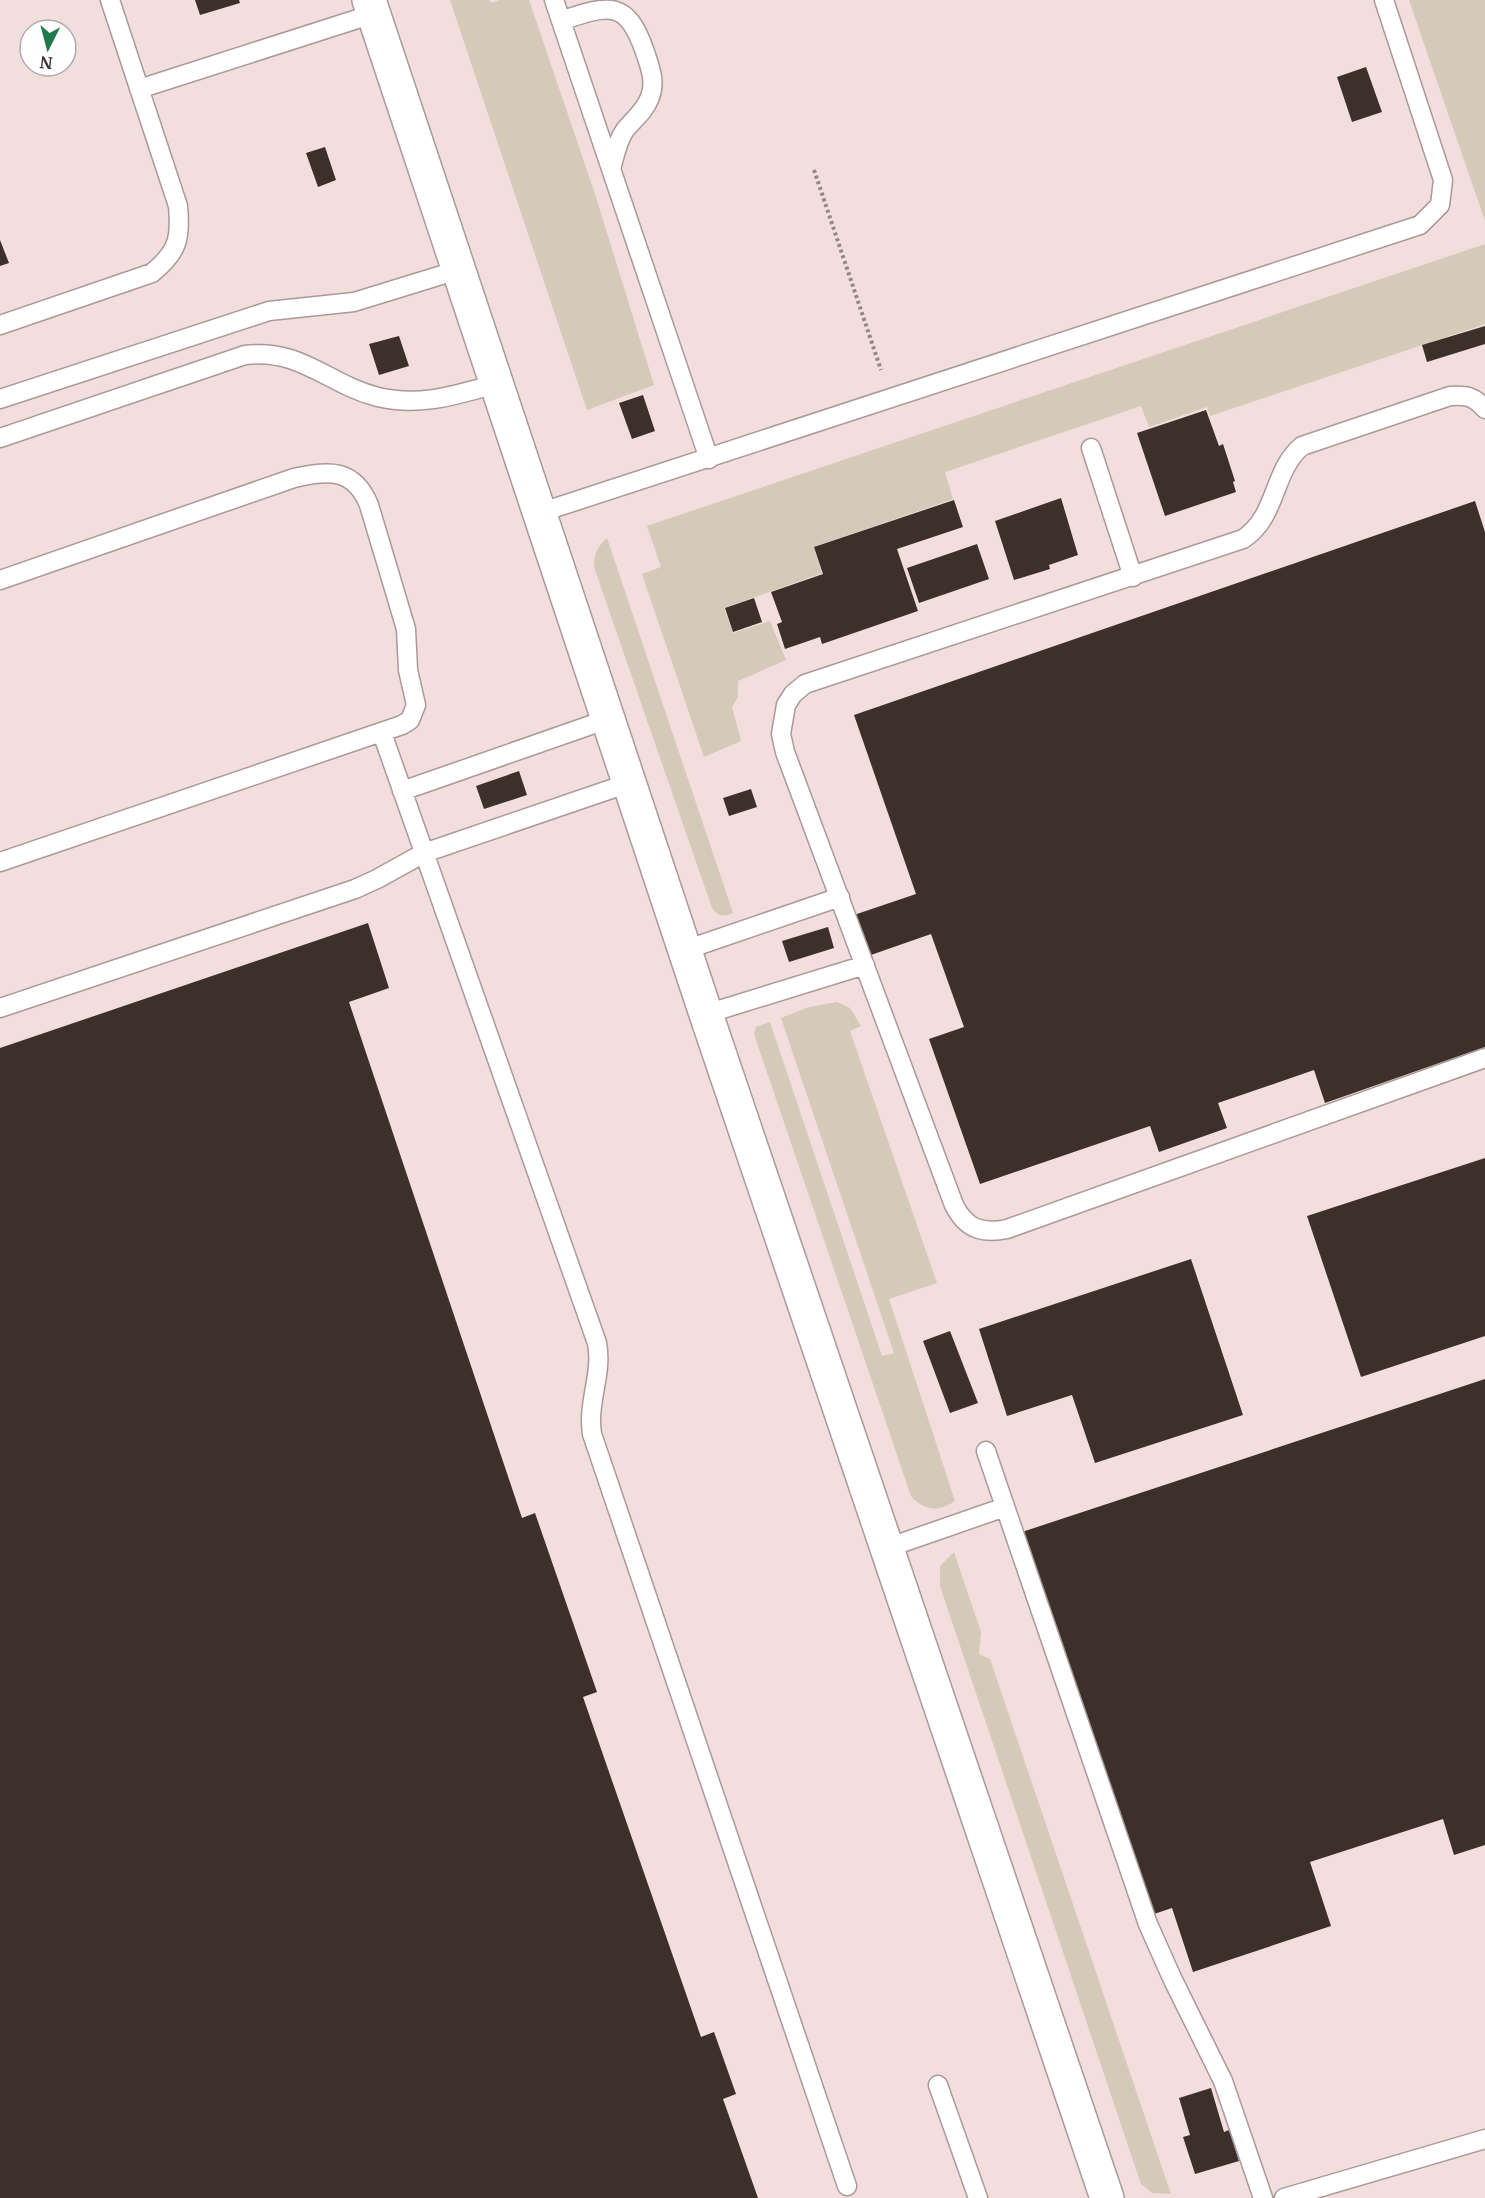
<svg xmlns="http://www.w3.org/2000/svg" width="1485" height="2198" viewBox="0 0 1485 2198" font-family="Merriweather,serif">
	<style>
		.green { fill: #d5c9b8 }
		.building { fill: #3d302a }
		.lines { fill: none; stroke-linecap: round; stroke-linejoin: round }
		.lane-casing { stroke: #ab9998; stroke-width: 21 }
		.street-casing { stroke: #ab9998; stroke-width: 36 }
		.path { stroke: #938685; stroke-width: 4; stroke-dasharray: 3 3; stroke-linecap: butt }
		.lane { stroke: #fff; stroke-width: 18 }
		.street { stroke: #fff; stroke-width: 33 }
	</style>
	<rect width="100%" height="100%" fill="#f1dedd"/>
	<path class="green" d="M 450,0 L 489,0 L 491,3 L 500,0 L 529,0 L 595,194 L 654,385 L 587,410 Z
		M 1409,0 L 1485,0 L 1485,221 Z
		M 1485,244 L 1485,324 L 1210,416 L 1207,407 L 1149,427 L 1141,406 L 945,472 L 953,499 L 814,547 L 822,573 L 724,608 L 733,633 L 770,621 L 786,660 L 738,681 L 738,697 L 732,707 L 741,741 L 704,757 L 642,574 L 661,567 L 647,526 Z
		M 607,538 L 733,913 C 724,917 718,917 712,908 L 595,570 C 592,557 597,547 607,538 Z
		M 837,1002 L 850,1008 L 861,1026 L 850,1031 L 937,1283 L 889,1299 L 955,1501 C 939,1512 924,1511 911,1496 L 754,1034 L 756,1027 L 770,1022 L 882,1356 L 894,1353 L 781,1018 L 809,1007 Z
		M 954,1552 L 981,1632 L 979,1654 L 990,1659 L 1171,2194 L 1152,2193 L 1141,2184 L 940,1586 L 940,1566 Z"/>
	<path class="building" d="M 195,0 L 239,0 L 240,3 L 200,15 Z
		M 1366,67 L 1382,112 L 1352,122 L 1337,77 Z
		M 325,147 L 336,180 L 318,187 L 306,153 Z
		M 0,240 L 9,263 L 0,266 Z
		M 1485,326 L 1485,344 L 1427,362 L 1422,345 Z
		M 399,336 L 409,366 L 379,375 L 369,344 Z
		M 643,395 L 655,431 L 632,439 L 619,403 Z
		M 1206,410 L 1219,446 L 1223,444 L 1235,481 L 1233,482 L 1236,492 L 1165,516 L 1137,433 Z
		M 1061,498 L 1078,555 L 1049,565 L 1050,569 L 1014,580 L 995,521 Z
		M 954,500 L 963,527 L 897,549 L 918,611 L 822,644 L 820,637 L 785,649 L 777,624 L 782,622 L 771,592 L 823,574 L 814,547 Z
		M 1475,501 L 1485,532 L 1485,1047 L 1325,1103 L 1314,1070 L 1218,1103 L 1227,1128 L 1159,1152 L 1150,1126 L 980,1184 L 929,1039 L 964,1027 L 931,934 L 868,956 L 854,915 L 916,894 L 854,715 Z
		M 977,544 L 989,579 L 919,603 L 907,568 Z
		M 754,598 L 762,622 L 733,632 L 725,608 Z
		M 519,771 L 527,795 L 484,809 L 476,786 Z
		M 751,789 L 757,807 L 729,816 L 723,798 Z
		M 368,923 L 389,988 L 349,1002 L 522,1518 L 535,1513 L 597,1692 L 583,1697 L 701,2037 L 714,2032 L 736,2094 L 723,2099 L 758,2198 L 0,2198 L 0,1048 Z
		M 828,927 L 834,948 L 789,962 L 782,941 Z
		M 1485,1158 L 1485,1336 L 1361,1377 L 1307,1216 Z
		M 1191,1259 L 1243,1415 L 1095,1463 L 1072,1395 L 1007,1416 L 979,1329 Z
		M 950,1331 L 978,1403 L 950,1413 L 923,1341 Z
		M 1485,1379 L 1485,1845 L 1454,1855 L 1443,1819 L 1310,1862 L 1331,1926 L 1193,1972 L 1172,1908 L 1151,1915 L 1022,1532 Z
		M 1211,2088 L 1224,2132 L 1229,2130 L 1239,2161 L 1195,2174 L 1183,2137 L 1190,2135 L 1179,2098 Z"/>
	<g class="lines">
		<g class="lane-casing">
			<path id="lane" d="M 554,0 L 709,459
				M 561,21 C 610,4 627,0 645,52 C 650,67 656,82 650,97 C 645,111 634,119 625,130 C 617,141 615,156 611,169
				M 139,89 L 373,14
				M 0,325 L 152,273 C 178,252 181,238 178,206 L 110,0
				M 0,399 L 269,311 L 354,302 L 458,270
				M 1485,409 C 1474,396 1466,395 1450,396 L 1302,446 C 1272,471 1278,516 1243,539 L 805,684 L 793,694 L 786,705 L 781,734 L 785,752 L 954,1205 C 966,1229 982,1234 1007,1229 L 1485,1058
				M 0,438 L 245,355 C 301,348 329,385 378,397 C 420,407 456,395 496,384
				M 1091,448 L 1133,577
				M 539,513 L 1420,225 L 1440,205 L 1443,180 L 1384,0
				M 0,580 L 294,478 C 328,470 354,468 369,505 L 406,629 L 408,670 L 416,705 L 410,720 L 402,725 L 0,862
				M 382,733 L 597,1343 C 603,1374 587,1402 592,1434 L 847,2186
				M 402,791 L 608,719
				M 685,950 L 840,897
				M 0,1008 L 355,889 L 377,879 L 424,853 L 629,783
				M 706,1014 L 865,965
				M 986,1451 L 1148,1924 L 1172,1978 L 1223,2081 L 1263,2198
				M 887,1548 L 1005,1507
				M 938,2085 L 978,2198
				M 1284,2198 L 1485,2139"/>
		</g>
		<g class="street-casing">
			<path id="street" d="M 369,0 L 706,1014 L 1107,2198"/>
		</g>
		<path class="path" d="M 814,170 L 881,370"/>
		<use href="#lane" class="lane"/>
		<use href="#street" class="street"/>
	</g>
	<g transform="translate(48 48) rotate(186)"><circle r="28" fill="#ffffff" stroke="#b0adad" stroke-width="1.5"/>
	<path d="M0-4.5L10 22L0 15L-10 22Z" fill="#20784b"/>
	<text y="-9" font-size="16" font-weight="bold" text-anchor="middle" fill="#3a3332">N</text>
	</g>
</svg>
